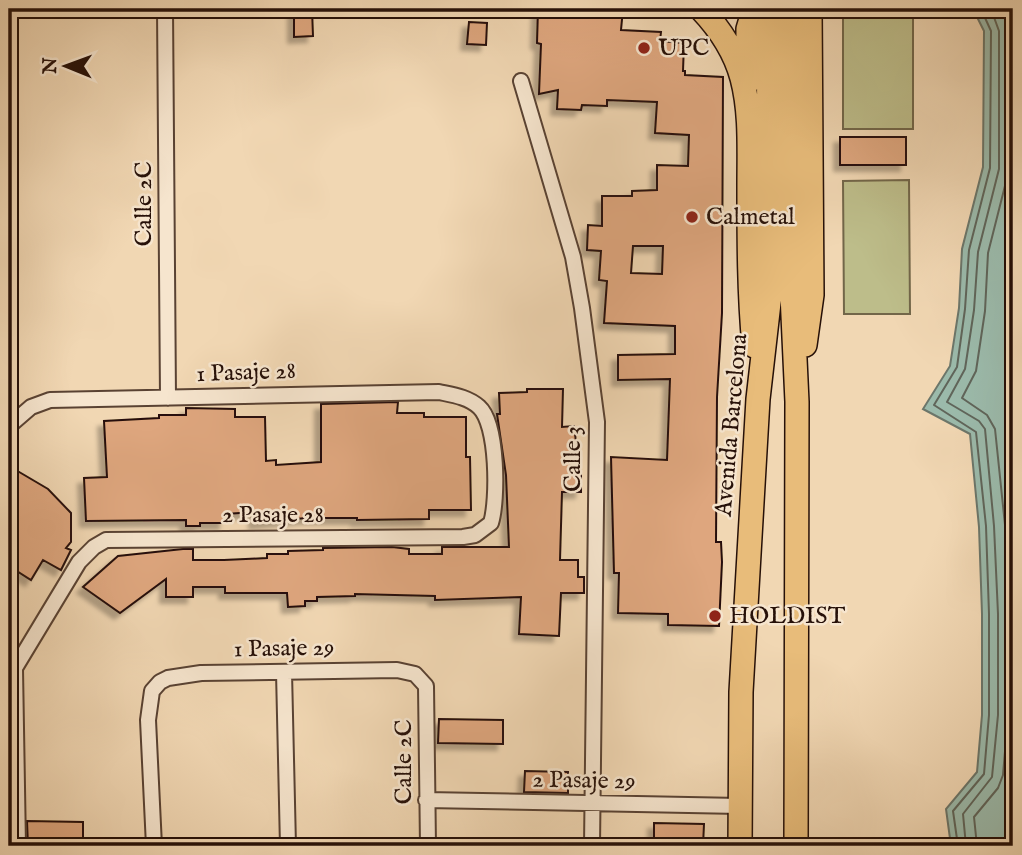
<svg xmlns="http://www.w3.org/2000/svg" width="1022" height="855" viewBox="0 0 1022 855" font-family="'IM FELL English',serif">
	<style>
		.green { fill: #bdbd8a; stroke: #726649; stroke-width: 2 }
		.water { fill: #9bbaab; stroke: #6c766a; stroke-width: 2 }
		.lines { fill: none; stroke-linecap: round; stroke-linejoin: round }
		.shore { stroke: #60655a; stroke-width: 2 }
		.building { fill: #dea67e; stroke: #261008; stroke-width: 2; fill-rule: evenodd; filter: url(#shadow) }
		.street-casing { stroke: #594233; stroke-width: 18 }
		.primary-casing { stroke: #261008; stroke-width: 26 }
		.street { stroke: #f6e5ce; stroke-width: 14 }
		.primary { stroke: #e8bc7a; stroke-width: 23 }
		.poi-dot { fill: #8f2418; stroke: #f6e5ce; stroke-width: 2.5 }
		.labels { text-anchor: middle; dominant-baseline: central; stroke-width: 5; stroke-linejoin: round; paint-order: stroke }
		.poi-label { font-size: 24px; fill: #261008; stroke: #f6e5ce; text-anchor: start }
		.street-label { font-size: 24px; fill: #261008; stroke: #f6e5ce }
	</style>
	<defs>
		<filter id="shadow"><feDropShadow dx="-6" dy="6" stdDeviation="2" flood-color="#0004"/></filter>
	</defs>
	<rect width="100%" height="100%" fill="#f1d7b3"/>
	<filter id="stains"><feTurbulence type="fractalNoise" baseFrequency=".00286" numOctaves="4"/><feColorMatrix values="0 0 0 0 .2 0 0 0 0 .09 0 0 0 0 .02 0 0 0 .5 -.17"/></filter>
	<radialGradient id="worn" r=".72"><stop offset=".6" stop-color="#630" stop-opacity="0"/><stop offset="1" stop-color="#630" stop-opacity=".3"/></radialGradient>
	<path class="green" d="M 843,9 L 913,9 L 913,129 L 843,129 Z
		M 909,180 L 910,314 L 844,314 L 843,181 Z"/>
	<path class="water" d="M 973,9 L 1013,9 L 1013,846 L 951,846 L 946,809 L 977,772 L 982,715 L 982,614 L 979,527 L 970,434 L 923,409 L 950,366 L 959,308 L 962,249 L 983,167 L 984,31 Z"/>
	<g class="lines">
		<path class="shore" d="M 958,846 L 953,811 L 984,774 L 989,715 L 989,614 L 986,526 L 976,432 L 934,405 L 957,367 L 965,309 L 969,250 L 990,168 L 991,31 L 981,9
			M 966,846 L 963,814 L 992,777 L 998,715 L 998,614 L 994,526 L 985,429 L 979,421 L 947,402 L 965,369 L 974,310 L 978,252 L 999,169 L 999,31 L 991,9
			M 977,846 L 974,817 L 998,788 L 1003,775 L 1008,716 L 1008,614 L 1005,525 L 995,429 L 987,415 L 962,398 L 976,371 L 985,311 L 988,253 L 1009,170 L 1010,30 L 1002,9"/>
	</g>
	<path class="building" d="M 294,9 L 312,9 L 313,36 L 294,37 Z
		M 538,9 L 623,9 L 621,30 L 661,32 L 660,41 L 684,43 L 683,71 L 685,71 L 685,75 L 723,77 L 722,313 L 717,397 L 716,542 L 721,542 L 722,562 L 719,626 L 668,625 L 668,614 L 618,613 L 619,573 L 614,573 L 611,457 L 667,460 L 670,379 L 618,380 L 618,355 L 675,354 L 675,326 L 604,323 L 607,281 L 599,280 L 601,251 L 587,250 L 588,225 L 602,226 L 602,196 L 632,196 L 632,191 L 657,190 L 657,165 L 688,166 L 689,135 L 655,133 L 657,102 L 607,100 L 607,106 L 582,105 L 581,110 L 557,109 L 558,90 L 539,94 L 541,44 L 537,43 ZM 633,246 L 663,246 L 662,274 L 631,273 Z
		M 469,22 L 487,23 L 486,45 L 467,44 Z
		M 840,137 L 906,137 L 906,165 L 840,165 Z
		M 527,389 L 563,389 L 562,427 L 574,426 L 579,466 L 581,466 L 581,492 L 562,492 L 560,560 L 578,560 L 578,577 L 584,577 L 584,593 L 561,593 L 559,636 L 519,634 L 521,597 L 435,600 L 435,596 L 355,594 L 355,596 L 317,597 L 317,601 L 305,601 L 305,606 L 288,607 L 287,593 L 225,593 L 225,587 L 193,587 L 193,597 L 166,597 L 166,579 L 120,613 L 83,587 L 118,556 L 183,549 L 193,549 L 193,560 L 224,560 L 267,558 L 267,554 L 288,554 L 288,551 L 323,550 L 323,548 L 392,547 L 409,549 L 409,554 L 442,554 L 442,547 L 509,547 L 506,475 L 497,414 L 500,414 L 499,393 L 527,392 Z
		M 398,402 L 397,413 L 424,413 L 424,417 L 466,417 L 466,457 L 470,457 L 471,510 L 429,510 L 429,519 L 357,520 L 357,518 L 306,518 L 255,523 L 255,512 L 225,514 L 225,523 L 200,523 L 200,526 L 186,526 L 186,520 L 86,521 L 84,478 L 107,477 L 104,421 L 159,418 L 159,415 L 186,415 L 186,408 L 235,409 L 235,417 L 265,417 L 266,461 L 276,460 L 276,465 L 321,462 L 321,404 Z
		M 9,466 L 48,489 L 71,513 L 71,542 L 66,548 L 71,550 L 61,570 L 43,560 L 31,580 L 9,566 L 9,549 L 16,537 L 9,533 Z
		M 439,719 L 503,720 L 503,744 L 438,743 Z
		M 525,771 L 568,772 L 568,793 L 524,792 Z
		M 27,821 L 83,822 L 83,846 L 28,846 Z
		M 654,823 L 704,824 L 703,846 L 654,846 Z"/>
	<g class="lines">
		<g class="street-casing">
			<path id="street" d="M 165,9 L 168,398
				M 521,81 L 573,257 L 582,308 L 597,422 L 592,846
				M 9,426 L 31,407 L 50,400 L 439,392 C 453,395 468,397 479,407 C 498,424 498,500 491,523 L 475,535 L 463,537 L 106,540 L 94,547 L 79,562 L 9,678
				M 15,669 L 18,846
				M 284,672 L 288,846
				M 426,800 L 740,806
				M 154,846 L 148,720 L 152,691 L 160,682 L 168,678 L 201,673 L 397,670 L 415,674 L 426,686 L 428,846"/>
		</g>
		<g class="primary-casing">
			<path id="primary" d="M 701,9 C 719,28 735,52 742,78 C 751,112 749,149 749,185 C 749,239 749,293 754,346
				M 790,9 L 792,294 L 797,402 L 796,846
				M 748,82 L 748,29 L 754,9
				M 805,345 L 812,295 L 810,9
				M 740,846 L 741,692 L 758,399 L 770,294 L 768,9"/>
		</g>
		<use href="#street" class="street"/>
		<use href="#primary" class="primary"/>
	</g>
	<g class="poi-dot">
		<circle cx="644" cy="48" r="7"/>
		<circle cx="692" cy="217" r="7"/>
		<circle cx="715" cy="616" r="7"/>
	</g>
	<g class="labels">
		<g class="poi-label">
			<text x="658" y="48">UPC</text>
			<text x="706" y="217">Calmetal</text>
			<text x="729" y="616">HOLDIST</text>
		</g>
		<g class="street-label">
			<text transform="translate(144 204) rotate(-90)">Calle 2C</text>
			<text transform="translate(246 373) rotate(-2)">1 Pasaje 28</text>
			<text transform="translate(732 425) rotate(-85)">Avenida Barcelona</text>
			<text transform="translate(573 459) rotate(-90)">Calle 3</text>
			<text x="273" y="515">2 Pasaje 28</text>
			<text transform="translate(284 649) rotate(-1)">1 Pasaje 29</text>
			<text transform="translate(404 762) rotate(-90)">Calle 2C</text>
			<text transform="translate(584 781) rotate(1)">2 Pasaje 29</text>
		</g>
	</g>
	<rect width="1022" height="855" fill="none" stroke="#f1d7b3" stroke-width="35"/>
	<rect x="10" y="10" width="1001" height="834" fill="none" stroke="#261008" stroke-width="3.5"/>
	<rect x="18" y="18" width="987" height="820" fill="none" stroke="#261008" stroke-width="2"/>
	<g transform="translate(66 66) rotate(271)" stroke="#f6e5ce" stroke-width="5" paint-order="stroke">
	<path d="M0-5L12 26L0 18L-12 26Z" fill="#261008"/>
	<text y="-10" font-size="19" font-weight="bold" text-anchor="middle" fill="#261008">N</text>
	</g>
	<rect width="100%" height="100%" filter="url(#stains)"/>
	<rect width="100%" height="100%" fill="url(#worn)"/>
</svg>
